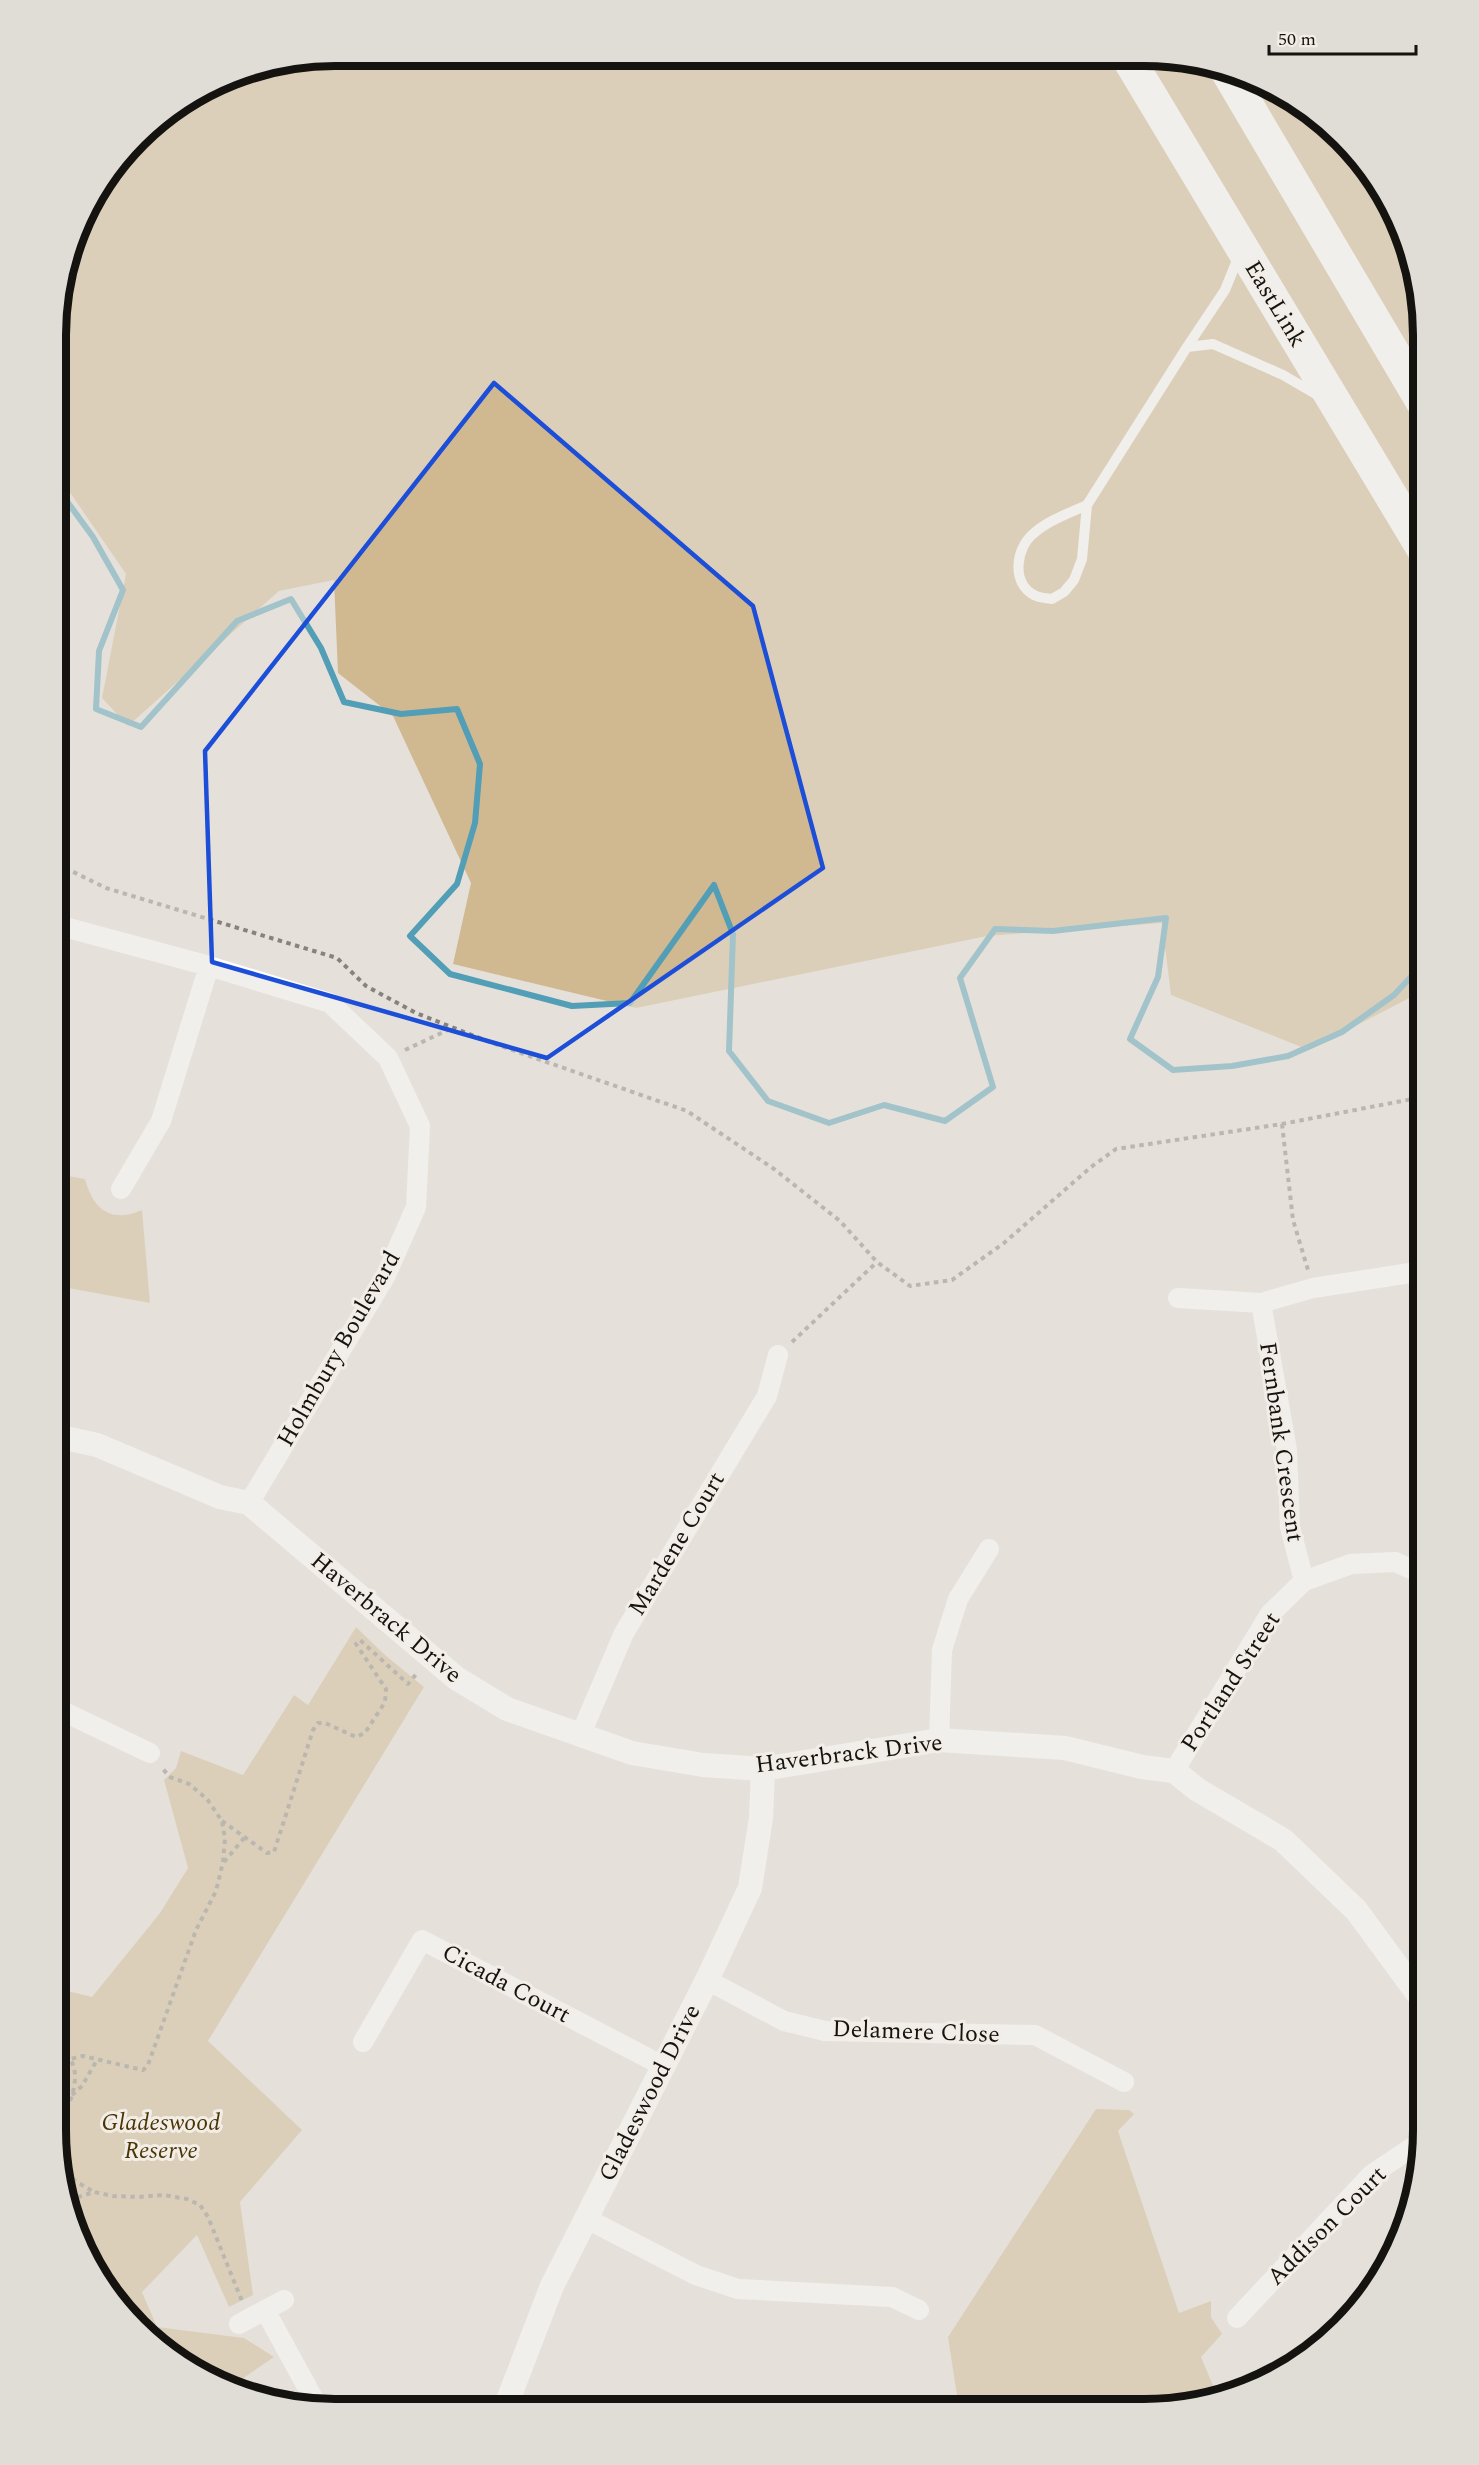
<svg xmlns="http://www.w3.org/2000/svg" width="1479" height="2465" viewBox="0 0 1479 2465" font-family="Spectral,serif">
	<style>
		.green { fill: #d0b991 }
		.lines { fill: none; stroke-linecap: round; stroke-linejoin: round }
		.stream { stroke: #519eb6; stroke-width: 6 }
		.path { stroke: #86837e; stroke-width: 4; stroke-dasharray: 4.5 4.5; stroke-linecap: butt }
		.service { stroke: #fff; stroke-width: 10 }
		.minor { stroke: #fff; stroke-width: 20 }
		.tertiary { stroke: #fff; stroke-width: 24 }
		.motorway { stroke: #fff; stroke-width: 33 }
		.marked { fill: none; stroke: #1d4ed8; stroke-width: 4.5; stroke-linejoin: round }
		.labels { text-anchor: middle; dominant-baseline: central; stroke-width: 6; stroke-linejoin: round; paint-order: stroke }
		.street-label { font-size: 24px; fill: #141310; stroke: #f2eee7 }
		.park-label { font-size: 24px; font-style: italic; fill: #4b3504; stroke: #f2eee7 }
		.rim { fill: none; stroke: #141310; stroke-width: 8 }
	</style>
	<rect width="100%" height="100%" fill="#e5e1da"/>
	<path class="green" d="M 335,56 L 1180,58 L 1251,77 L 1314,114 L 1366,165 L 1402,229 L 1423,335 L 1423,991 L 1309,1050 L 1171,995 L 1162,923 L 987,936 L 636,1008 L 453,964 L 471,883 L 393,716 L 338,673 L 334,580 L 279,591 L 128,726 L 102,698 L 126,574 L 58,475 L 58,299 L 85,211 L 151,125 L 229,77 Z
		M 57,1174 L 85,1179 C 93,1209 111,1224 142,1210 L 150,1303 L 57,1286 Z
		M 356,1627 L 385,1655 L 424,1687 L 208,2041 L 302,2130 L 240,2202 L 253,2295 L 229,2307 L 197,2235 L 142,2292 L 157,2327 L 244,2338 L 274,2357 L 229,2388 L 165,2351 L 113,2300 L 77,2236 L 56,2130 L 56,1988 L 92,1997 L 160,1913 L 188,1868 L 164,1780 L 176,1768 L 181,1751 L 243,1775 L 294,1695 L 308,1705 Z
		M 1096,2109 L 1129,2110 L 1134,2114 L 1118,2131 L 1179,2313 L 1211,2301 L 1211,2317 L 1222,2334 L 1201,2357 L 1217,2395 L 1144,2409 L 959,2409 L 948,2337 Z"/>
	<g class="lines">
		<path class="stream" d="M 58,489 L 93,537 L 123,590 L 99,651 L 96,709 L 141,727 L 237,621 L 291,599 L 321,648 L 344,702 L 401,714 L 457,709 L 480,764 L 475,823 L 457,884 L 410,936 L 450,974 L 572,1006 L 630,1003 L 714,885 L 733,934 L 729,1051 L 768,1101 L 829,1123 L 884,1105 L 945,1121 L 993,1087 L 960,978 L 995,929 L 1053,931 L 1166,918 L 1158,977 L 1130,1039 L 1173,1070 L 1232,1066 L 1288,1056 L 1342,1032 L 1394,995 L 1423,964"/>
		<path class="path" d="M 1271,99 L 1280,94
			M 57,864 L 106,888 L 337,958 L 366,986 L 416,1013 L 492,1043 L 687,1111 L 774,1169 L 840,1221 L 877,1262 L 910,1286 L 952,1280 L 1004,1243 L 1091,1167 L 1116,1149 L 1282,1124 L 1423,1097
			M 405,1050 L 452,1028
			M 1282,1124 L 1293,1220 L 1308,1270
			M 792,1342 L 877,1262
			M 222,1821 L 267,1853 L 274,1852 L 313,1730 L 318,1723 L 325,1723 L 356,1737 L 365,1733 L 385,1702 L 386,1689 L 356,1644 L 360,1640 L 408,1684 L 418,1672
			M 224,1862 L 245,1837
			M 56,2051 L 70,2059 L 83,2056 L 143,2070 L 148,2065 L 196,1930 L 216,1891 L 223,1862 L 225,1839 L 222,1821 L 207,1799 L 189,1784 L 170,1777 L 162,1768
			M 72,2095 L 82,2086 L 97,2060
			M 56,2134 C 65,2113 84,2080 70,2059
			M 62,2164 L 75,2181 L 94,2192
			M 69,2200 L 94,2192 L 113,2196 L 138,2197 L 164,2195 L 187,2199 L 200,2205 L 208,2217 L 242,2301"/>
		<path class="service" d="M 1187,347 L 1225,290 L 1240,253
			M 1087,505 C 1069,513 1047,521 1033,534 C 1016,548 1011,583 1034,595 C 1039,598 1046,598 1052,599 L 1064,592 L 1074,580 L 1082,559 L 1087,505 L 1187,347 L 1213,344 L 1283,375 L 1319,396"/>
		<path class="minor" d="M 57,925 L 209,966 L 330,1003 L 388,1058 L 420,1126 L 416,1207 L 386,1275 L 249,1503
			M 121,1189 L 161,1121 L 209,966
			M 1178,1298 L 1261,1303 L 1313,1288 L 1423,1271
			M 1261,1303 L 1287,1450 L 1290,1527 L 1304,1581
			M 56,1708 L 150,1753
			M 580,1736 L 624,1633 L 767,1396 L 778,1355
			M 939,1740 L 942,1650 L 958,1599 L 989,1549
			M 1174,1771 L 1270,1614 L 1304,1581 L 1351,1564 L 1395,1562 L 1423,1574
			M 707,1980 L 784,2021 L 825,2031 L 1035,2035 L 1124,2082
			M 363,2042 L 422,1940 L 663,2066
			M 587,2219 L 696,2275 L 738,2289 L 892,2297 L 919,2310
			M 265,2310 L 318,2407
			M 1237,2318 L 1371,2175 L 1423,2140
			M 239,2324 L 284,2300"/>
		<path class="tertiary" d="M 56,1436 L 97,1445 L 220,1497 L 249,1503 L 456,1678 L 507,1709 L 632,1753 L 703,1765 L 763,1769 L 939,1740 L 1065,1748 L 1142,1767 L 1174,1771 L 1198,1790 L 1283,1840 L 1356,1910 L 1423,2001
			M 505,2408 L 552,2286 L 707,1980 L 750,1888 L 761,1818 L 763,1769"/>
		<path class="motorway" d="M 1128,58 L 1423,549
			M 1227,71 L 1423,403"/>
	</g>
	<path d="M0 0H1479V2465H0ZM 494,383 L 753,606 L 823,868 L 547,1058 L 212,962 L 205,751 Z" fill="#e5e1da" fill-opacity=".55" fill-rule="evenodd"/>
	<path class="marked" d="M 494,383 L 753,606 L 823,868 L 547,1058 L 212,962 L 205,751 Z"/>
	<g class="labels">
		<g class="street-label">
			<text transform="translate(1275 304) rotate(59)">EastLink</text>
			<text transform="translate(339 1349) rotate(-60)">Holmbury Boulevard</text>
			<text transform="translate(1281 1442) rotate(82)">Fernbank Crescent</text>
			<text transform="translate(677 1544) rotate(-59)">Mardene Court</text>
			<text transform="translate(386 1618) rotate(40)">Haverbrack Drive</text>
			<text transform="translate(1231 1682) rotate(-57)">Portland Street</text>
			<text transform="translate(849 1754) rotate(-7)">Haverbrack Drive</text>
			<text transform="translate(506 1984) rotate(28)">Cicada Court</text>
			<text transform="translate(916 2032) rotate(2)">Delamere Close</text>
			<text transform="translate(650 2093) rotate(-63)">Gladeswood Drive</text>
			<text transform="translate(1327 2226) rotate(-45)">Addison Court</text>
		</g>
		<g class="park-label">
			<text x="161" y="2123">Gladeswood<tspan x="161" dy="28">Reserve</tspan></text>
		</g>
	</g>
	<path d="M0 0H1479V2465H0ZM335 66H1144A269 269 0 0 1 1413 335V2130A269 269 0 0 1 1144 2399H335A269 269 0 0 1 66 2130V335A269 269 0 0 1 335 66Z" fill="#e0dcd6" fill-rule="evenodd"/>
	<path class="rim" d="M335 66H1144A269 269 0 0 1 1413 335V2130A269 269 0 0 1 1144 2399H335A269 269 0 0 1 66 2130V335A269 269 0 0 1 335 66Z"/>
	<path d="M1269 45v9h147v-9" fill="none" stroke="#141310" stroke-width="3"/>
	<text x="1278" y="45" font-size="18" fill="#141310" stroke="#f2eee7" stroke-width="4.5" paint-order="stroke">50 m</text>
</svg>
